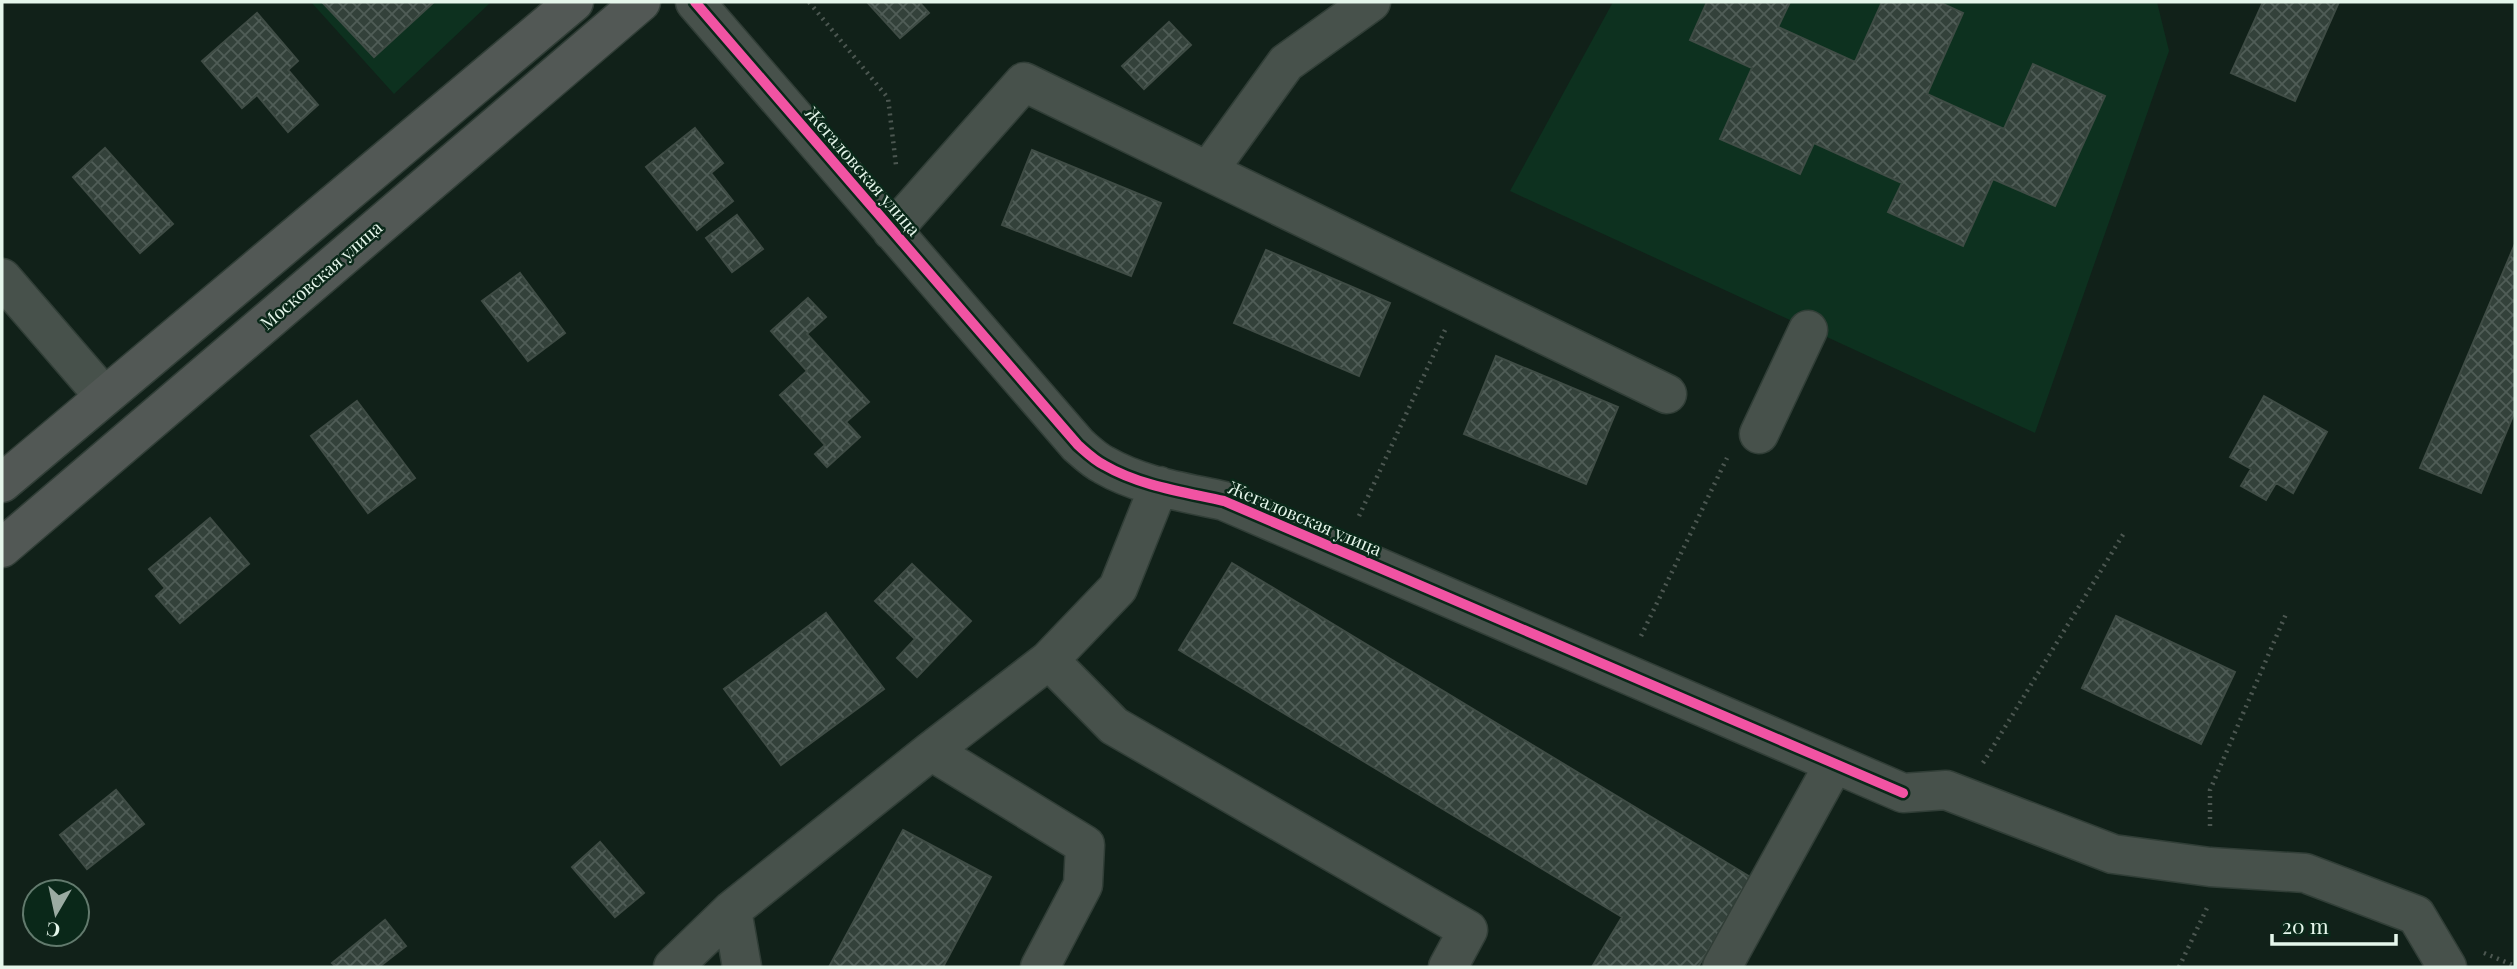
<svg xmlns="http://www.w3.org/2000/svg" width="2517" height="969" viewBox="0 0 2517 969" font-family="'Playfair Display',serif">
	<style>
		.built { fill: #0d311f }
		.building { fill: url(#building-cross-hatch); stroke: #3f4c45; stroke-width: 2 }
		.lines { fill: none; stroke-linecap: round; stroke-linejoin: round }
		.minor-casing { stroke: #313e37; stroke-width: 41 }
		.major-casing { stroke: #313e37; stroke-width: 41 }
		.path { stroke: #4c5751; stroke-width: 4.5; stroke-dasharray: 2 5; stroke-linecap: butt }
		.minor { stroke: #47514b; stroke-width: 38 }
		.major { stroke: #525855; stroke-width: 38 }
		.cycleway-casing { stroke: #0a2819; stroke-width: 15 }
		.cycleway { stroke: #f153a3; stroke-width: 10 }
		.labels { text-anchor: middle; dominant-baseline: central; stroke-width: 5; stroke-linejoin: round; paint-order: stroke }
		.street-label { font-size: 18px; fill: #e5f6eb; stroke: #0a2819 }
	</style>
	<defs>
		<pattern id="building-cross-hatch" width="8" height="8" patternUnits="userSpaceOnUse" patternTransform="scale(1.75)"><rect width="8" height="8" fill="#33413a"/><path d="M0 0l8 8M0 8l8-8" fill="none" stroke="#505d57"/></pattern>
	</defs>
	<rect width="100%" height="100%" fill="#112119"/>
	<path class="built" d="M 311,2 L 491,2 L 394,94 Z
		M 1613,2 L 2157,2 L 2169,51 L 2035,433 L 1510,191 Z"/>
	<path class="building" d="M 322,2 L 434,2 L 374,57 Z
		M 867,2 L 919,2 L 929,13 L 900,38 Z
		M 1707,2 L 1790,2 L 1778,27 L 1855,62 L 1882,2 L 1939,2 L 1963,13 L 1927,94 L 2004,129 L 2033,64 L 2105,96 L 2055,206 L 1993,179 L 1963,246 L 1888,212 L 1902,183 L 1814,143 L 1800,174 L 1720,139 L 1752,68 L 1690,40 Z
		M 2263,2 L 2339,2 L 2295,101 L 2231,73 Z
		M 257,13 L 298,61 L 288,70 L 318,105 L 288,132 L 257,95 L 242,108 L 202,61 Z
		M 1169,22 L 1191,45 L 1144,89 L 1122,66 Z
		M 695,128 L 723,163 L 711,173 L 733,201 L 697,230 L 646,167 Z
		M 105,148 L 173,224 L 140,253 L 73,177 Z
		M 1032,150 L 1161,203 L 1131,276 L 1002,225 Z
		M 737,215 L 763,249 L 732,272 L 706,238 Z
		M 2515,244 L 2515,411 L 2481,493 L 2420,468 Z
		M 1266,250 L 1390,303 L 1359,376 L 1234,323 Z
		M 520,273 L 565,333 L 528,361 L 482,301 Z
		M 808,298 L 826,317 L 807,334 L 869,402 L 846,422 L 860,437 L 827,467 L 815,454 L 825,445 L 780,395 L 807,371 L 771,331 Z
		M 1496,356 L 1618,407 L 1586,484 L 1464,434 Z
		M 2264,396 L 2327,432 L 2293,493 L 2276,483 L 2266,500 L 2241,486 L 2251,469 L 2230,457 Z
		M 357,401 L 415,478 L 368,513 L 311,436 Z
		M 210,518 L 249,564 L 180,623 L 156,596 L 165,588 L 149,569 Z
		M 1232,563 L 1752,878 L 1698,967 L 1592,967 L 1622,917 L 1179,650 Z
		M 912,564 L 971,621 L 917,677 L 897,658 L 915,639 L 875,601 Z
		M 826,613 L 884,689 L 781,765 L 724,689 Z
		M 2116,616 L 2235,672 L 2201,744 L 2082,688 Z
		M 116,790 L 144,824 L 87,869 L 60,835 Z
		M 903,830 L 991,877 L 943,967 L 829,967 Z
		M 600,842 L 644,893 L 615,917 L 572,867 Z
		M 385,920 L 406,946 L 379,967 L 336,967 L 332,963 Z"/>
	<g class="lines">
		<g class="minor-casing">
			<path id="minor" d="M 695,2 L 1078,445 C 1086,452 1094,460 1104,465 C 1140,486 1184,492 1224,501 L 1903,793 L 1946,790 L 2113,854 L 2210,867 L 2305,873 L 2416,915 L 2447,967
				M 1208,171 L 1286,63 L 1371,2
				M 892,231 L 1024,82 L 1667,394
				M 2,278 L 104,396
				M 1759,434 L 1808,330
				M 1049,660 L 1114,726 L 1468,930 L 1448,967
				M 931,751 L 1085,845 L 1083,885 L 1040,967
				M 732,910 L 742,967
				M 673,967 L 732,910 L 931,751 L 1049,660 L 1118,588 L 1159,486
				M 1722,967 L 1834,764"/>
		</g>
		<g class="major-casing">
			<path id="major" d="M 2,483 L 574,2
				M 2,548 L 641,2"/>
		</g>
		<path class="path" d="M 809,2 L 888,98 L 896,165
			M 1359,516 L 1445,330
			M 1641,636 L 1727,458
			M 1983,763 L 2124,533
			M 2210,826 L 2210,790 L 2286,614
			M 2484,953 L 2515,966
			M 2179,967 L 2207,908"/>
		<use href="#minor" class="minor"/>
		<use href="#major" class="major"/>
		<g class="cycleway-casing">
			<path id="cycleway" d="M 695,2 L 1078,445 C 1086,452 1094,460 1104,465 C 1140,486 1184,492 1224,501 L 1903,793"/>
		</g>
		<use href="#cycleway" class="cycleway"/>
	</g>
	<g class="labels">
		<g class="street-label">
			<text transform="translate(863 171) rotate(49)">Жегаловская улица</text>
			<text transform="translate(321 275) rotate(-41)">Московская улица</text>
			<text transform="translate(1305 518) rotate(23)">Жегаловская улица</text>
		</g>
	</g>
	<rect width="2517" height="969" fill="none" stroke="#e5f6eb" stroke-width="7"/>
	<g transform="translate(56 913) rotate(189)"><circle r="33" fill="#0a2819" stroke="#627a6d" stroke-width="2"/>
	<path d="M0-5L12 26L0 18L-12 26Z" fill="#9baba2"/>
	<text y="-10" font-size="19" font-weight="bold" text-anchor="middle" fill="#e5f6eb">С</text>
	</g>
	<path d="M2272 934v10h124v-10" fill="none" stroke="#e5f6eb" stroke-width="3.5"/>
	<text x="2282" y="934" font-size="21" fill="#e5f6eb" stroke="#0a2819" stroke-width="5" paint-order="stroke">20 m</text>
</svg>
